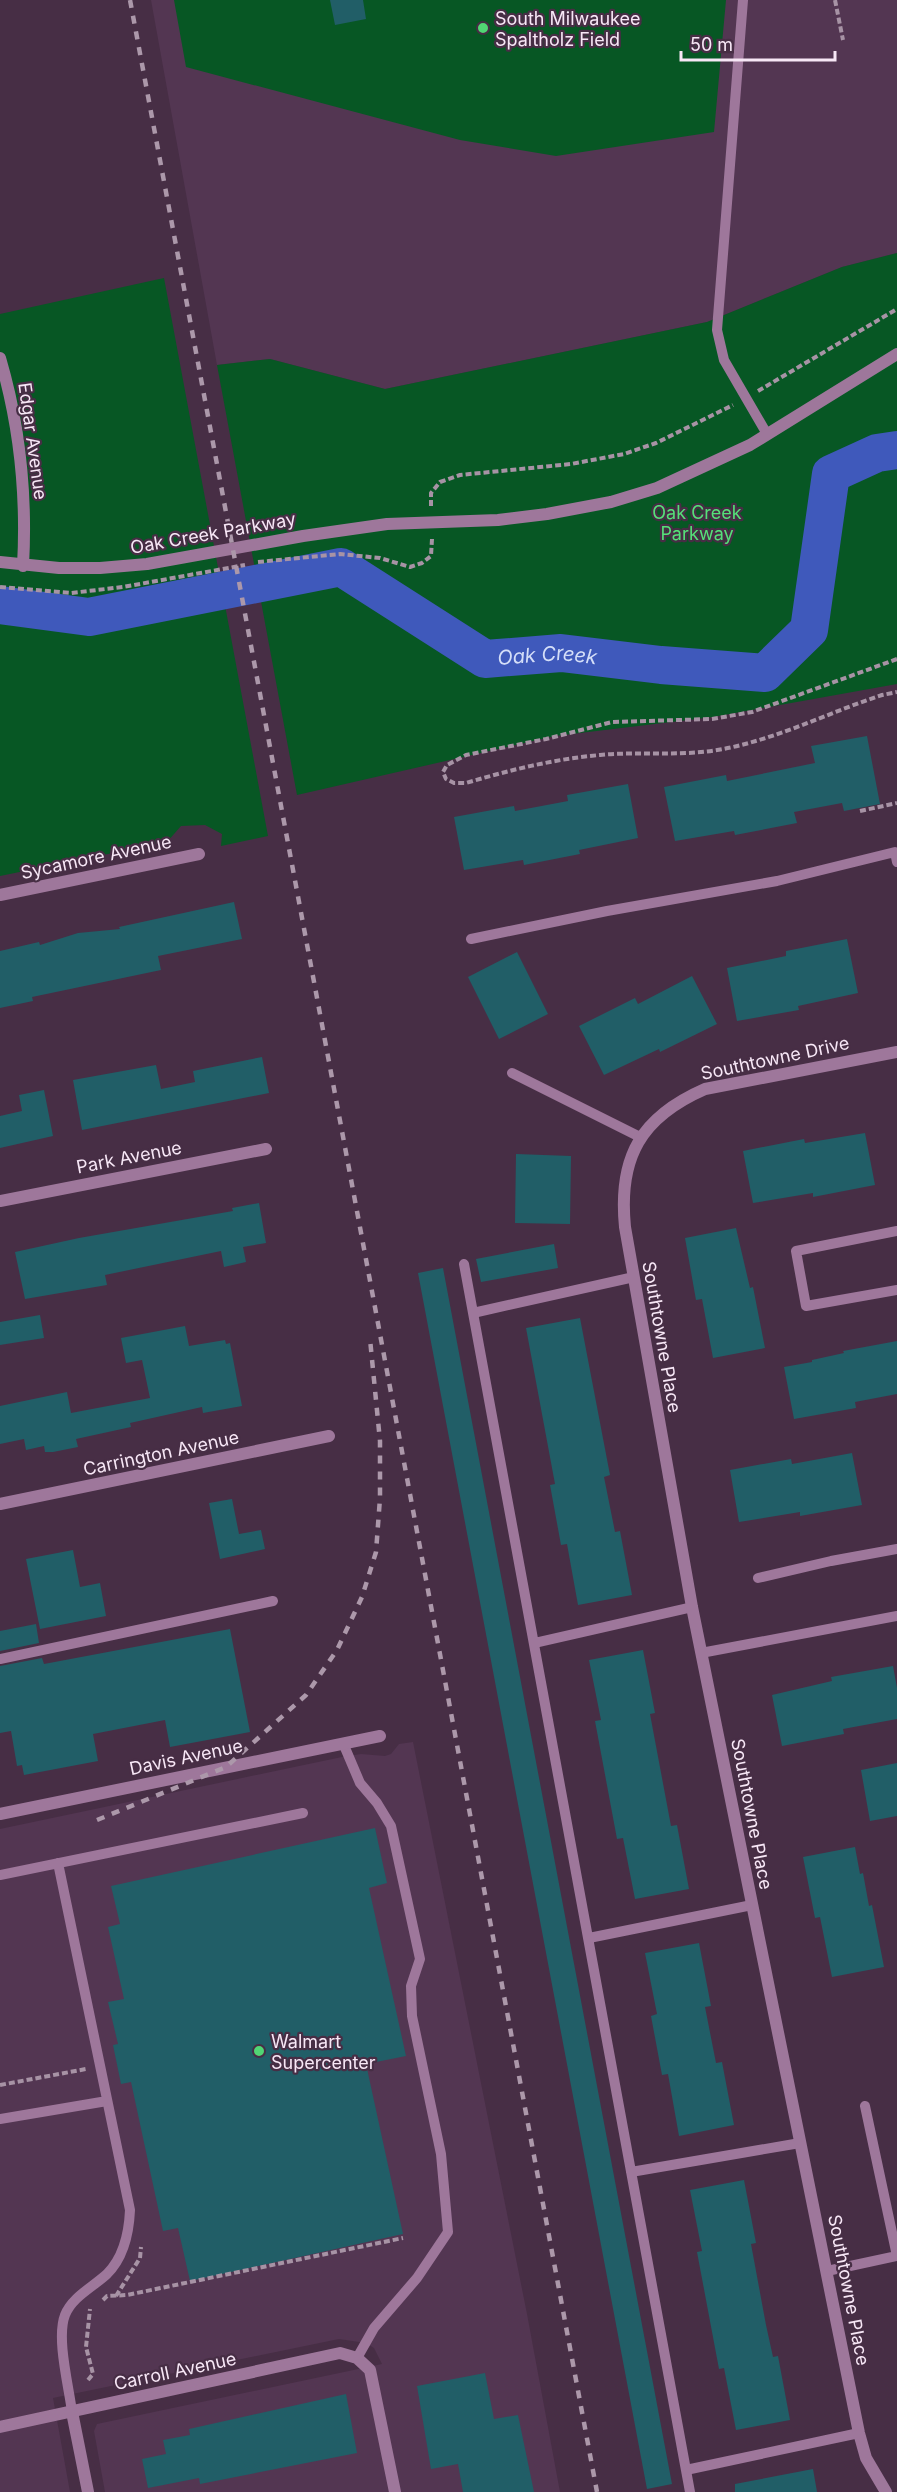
<svg xmlns="http://www.w3.org/2000/svg" width="897" height="2492" viewBox="0 0 897 2492" font-family="Inter,sans-serif">
	<style>
		.built { fill: #533652 }
		.green { fill: #075724 }
		.lines { fill: none; stroke-linecap: round; stroke-linejoin: round }
		.river { stroke: #3f59bb; stroke-width: 38 }
		.building { fill: #215e67 }
		.path { stroke: #a793a5; stroke-width: 4; stroke-dasharray: 6 3; stroke-linecap: butt }
		.lane { stroke: #9e779b; stroke-width: 10 }
		.street { stroke: #9e779b; stroke-width: 12 }
		.rail { stroke: #ac98aa; stroke-width: 4.5; stroke-dasharray: 8 8; stroke-linecap: butt }
		.poi-dot { fill: #51d674; stroke: #472e45; stroke-width: 2 }
		.labels { text-anchor: middle; dominant-baseline: central; stroke-width: 4.5; stroke-linejoin: round; paint-order: stroke }
		.poi-label { font-size: 18px; fill: #f7e7f6; stroke: #472e45; text-anchor: start }
		.street-label { font-size: 18px; fill: #f7e7f6; stroke: #472e45 }
		.park-label { font-size: 18px; fill: #55e179; stroke: #472e45 }
		.water-label { font-size: 20px; font-style: italic; fill: #d4def8; stroke: #472e45 }
	</style>
	<rect width="100%" height="100%" fill="#472e45"/>
	<path class="built" d="M 151,0 L 897,0 L 897,253 L 842,267 L 707,322 L 385,389 L 270,359 L 217,365 Z
		M 413,1742 L 527,2314 L 560,2492 L 105,2492 L 94,2431 L 97,2424 L 382,2364 L 374,2348 L 366,2343 L 339,2339 L 53,2398 L 70,2492 L 0,2492 L 0,1829 L 342,1757 L 361,1754 L 385,1756 L 391,1754 L 399,1744 Z"/>
	<path class="green" d="M 174,0 L 726,0 L 714,132 L 556,156 L 460,140 L 186,67 Z
		M 897,253 L 897,684 L 713,717 L 555,736 L 297,795 L 217,365 L 270,359 L 385,389 L 707,322 L 842,267 Z
		M 164,278 L 268,836 L 221,846 L 222,834 L 205,825 L 181,826 L 167,842 L 0,876 L 0,314 Z"/>
	<g class="lines">
		<path class="river" id="s1" d="M 0,605 L 89,617 L 341,567 L 485,659 L 561,653 L 661,665 L 765,673 L 809,630 L 831,474 L 877,453 L 897,450"/>
	</g>
	<path class="building" d="M 330,0 L 363,0 L 366,19 L 335,25 Z
		M 867,736 L 880,804 L 844,811 L 842,803 L 794,812 L 797,823 L 735,835 L 734,831 L 675,841 L 664,787 L 726,775 L 727,781 L 815,763 L 811,746 Z
		M 628,784 L 638,838 L 579,850 L 580,854 L 524,865 L 523,860 L 464,870 L 454,817 L 514,806 L 515,811 L 568,801 L 567,795 Z
		M 234,902 L 242,939 L 158,956 L 161,970 L 32,997 L 33,1001 L 0,1008 L 0,951 L 39,942 L 40,945 L 78,933 L 120,929 L 119,927 Z
		M 847,939 L 858,993 L 798,1006 L 799,1010 L 737,1021 L 727,968 L 786,956 L 786,951 Z
		M 517,952 L 548,1014 L 499,1039 L 468,977 Z
		M 692,976 L 717,1024 L 660,1052 L 659,1049 L 604,1075 L 579,1026 L 635,998 L 638,1004 Z
		M 262,1057 L 269,1093 L 82,1130 L 73,1080 L 156,1065 L 161,1089 L 195,1082 L 193,1071 Z
		M 44,1090 L 53,1136 L 0,1148 L 0,1116 L 22,1111 L 19,1095 Z
		M 865,1133 L 875,1185 L 813,1197 L 813,1193 L 753,1203 L 743,1151 L 804,1139 L 805,1143 Z
		M 516,1154 L 571,1156 L 570,1224 L 515,1223 Z
		M 259,1203 L 266,1243 L 243,1247 L 246,1262 L 224,1267 L 221,1251 L 105,1275 L 107,1285 L 25,1299 L 15,1252 L 79,1238 L 233,1211 L 232,1208 Z
		M 736,1228 L 750,1288 L 753,1287 L 765,1348 L 713,1358 L 702,1299 L 696,1300 L 685,1238 Z
		M 554,1244 L 558,1268 L 481,1282 L 476,1259 Z
		M 443,1268 L 672,2484 L 647,2489 L 418,1273 Z
		M 40,1315 L 44,1338 L 0,1345 L 0,1322 Z
		M 580,1318 L 610,1475 L 604,1477 L 615,1532 L 620,1531 L 632,1595 L 578,1605 L 567,1544 L 561,1545 L 550,1485 L 555,1484 L 526,1328 Z
		M 185,1326 L 189,1346 L 225,1340 L 226,1344 L 230,1343 L 242,1406 L 203,1413 L 202,1407 L 130,1423 L 131,1427 L 76,1439 L 78,1447 L 53,1452 L 45,1452 L 44,1446 L 26,1450 L 24,1439 L 0,1444 L 0,1406 L 67,1392 L 71,1413 L 150,1398 L 142,1360 L 126,1363 L 121,1338 Z
		M 897,1341 L 897,1394 L 855,1402 L 856,1408 L 794,1419 L 784,1367 L 812,1362 L 812,1360 L 844,1353 L 843,1351 Z
		M 852,1453 L 862,1505 L 800,1516 L 800,1512 L 739,1522 L 730,1470 L 791,1459 L 792,1464 Z
		M 232,1499 L 239,1534 L 261,1530 L 265,1549 L 220,1559 L 209,1503 Z
		M 73,1550 L 80,1587 L 100,1583 L 106,1616 L 40,1629 L 26,1559 Z
		M 36,1624 L 39,1643 L 0,1651 L 0,1631 Z
		M 230,1629 L 250,1732 L 170,1747 L 165,1720 L 93,1734 L 98,1761 L 24,1775 L 22,1765 L 17,1766 L 11,1731 L 0,1733 L 0,1666 L 42,1658 L 44,1664 Z
		M 643,1650 L 655,1713 L 650,1714 L 671,1826 L 677,1825 L 689,1889 L 635,1899 L 623,1838 L 617,1839 L 595,1721 L 601,1720 L 589,1660 Z
		M 893,1666 L 897,1688 L 897,1719 L 843,1729 L 844,1734 L 782,1746 L 772,1695 L 832,1681 L 831,1677 Z
		M 897,1763 L 897,1816 L 870,1821 L 861,1770 Z
		M 375,1828 L 387,1883 L 369,1888 L 406,2056 L 366,2064 L 403,2234 L 190,2281 L 178,2228 L 163,2231 L 131,2082 L 121,2084 L 113,2045 L 118,2044 L 108,2002 L 124,1999 L 108,1927 L 120,1924 L 111,1886 Z
		M 855,1847 L 860,1874 L 863,1873 L 869,1906 L 872,1905 L 884,1967 L 832,1977 L 820,1917 L 815,1918 L 803,1857 Z
		M 699,1943 L 711,2006 L 705,2007 L 716,2063 L 722,2062 L 734,2125 L 679,2136 L 668,2074 L 662,2075 L 651,2016 L 657,2014 L 645,1953 Z
		M 744,2180 L 756,2243 L 751,2244 L 766,2325 L 773,2357 L 778,2356 L 790,2420 L 736,2430 L 724,2368 L 719,2369 L 697,2252 L 702,2251 L 690,2190 Z
		M 485,2373 L 494,2419 L 518,2415 L 534,2492 L 463,2492 L 458,2464 L 431,2469 L 417,2386 Z
		M 346,2394 L 357,2453 L 200,2484 L 199,2478 L 148,2488 L 142,2459 L 166,2454 L 163,2440 L 190,2435 L 189,2429 Z
		M 813,2469 L 817,2492 L 735,2492 L 735,2484 Z"/>
	<g class="lines">
		<path class="path" d="M 835,0 L 843,40
			M 758,391 L 897,309
			M 431,506 L 431,493 L 440,482 L 460,475 L 571,464 L 624,454 L 656,443 L 733,405
			M 258,562 L 340,554 L 380,558 L 410,567 L 422,563 L 431,556 L 432,539
			M 0,587 L 71,593 L 123,587 L 245,565
			M 897,659 L 752,712 L 712,719 L 612,722 L 546,739 L 466,755 L 447,765 L 443,772 L 446,779 L 454,783 L 466,783 C 510,770 554,759 600,755 C 641,751 681,757 723,749 C 777,739 830,712 882,695 L 897,692
			M 860,811 L 897,803
			M 0,2085 L 86,2069
			M 116,2296 L 140,2258 L 141,2247
			M 103,2300 L 107,2296 L 127,2295 L 403,2238
			M 88,2380 L 93,2374 L 86,2347 L 90,2309"/>
		<path class="lane" d="M 743,0 L 717,330 L 724,360 L 767,434
			M 471,939 L 607,911 L 777,881 L 895,852 L 897,862
			M 512,1073 L 640,1137
			M 897,1231 L 796,1251 L 806,1306 L 897,1290
			M 464,1264 L 690,2492
			M 473,1313 L 634,1277
			M 758,1578 L 831,1561 L 897,1549
			M 534,1643 L 692,1607
			M 701,1653 L 897,1616
			M 0,1659 L 273,1601
			M 343,1743 L 360,1783 L 377,1803 L 391,1826 L 420,1959 L 411,1986 L 412,2016 L 441,2154 L 448,2232 L 417,2278 L 374,2328 L 357,2358
			M 58,1863 L 130,2210 C 129,2233 124,2257 107,2274 C 93,2287 72,2297 65,2315 C 56,2338 69,2387 72,2412
			M 0,1875 L 303,1813
			M 589,1938 L 752,1905
			M 865,2106 L 897,2256
			M 0,2119 L 107,2101
			M 631,2172 L 800,2143
			M 827,2271 L 897,2256
			M 686,2470 L 859,2433"/>
		<path class="street" d="M 0,358 C 20,426 27,494 23,566
			M 0,562 L 59,568 L 100,568 L 147,564 L 303,536 L 387,524 L 498,520 L 547,514 L 611,502 L 657,488 L 750,445 L 897,354
			M 0,895 L 199,854
			M 0,1201 L 266,1149
			M 0,1504 L 329,1436
			M 0,1814 L 380,1736
			M 72,2412 L 88,2492
			M 0,2427 L 340,2353 L 357,2358 L 370,2370 L 395,2492
			M 886,2492 L 866,2458 L 859,2433 L 692,1607 L 625,1227 C 618,1157 641,1117 705,1089 L 897,1052"/>
		<path class="rail" d="M 130,0 L 597,2492
			M 97,1820 L 226,1767 L 306,1695 L 337,1650 L 362,1597 L 376,1552 L 380,1498 L 380,1441 L 370,1339"/>
	</g>
	<g class="poi-dot">
		<circle cx="483" cy="28" r="6"/>
		<circle cx="259" cy="2051" r="6"/>
	</g>
	<g class="labels">
		<g class="poi-label">
			<text x="495" y="18">South Milwaukee<tspan x="495" dy="21">Spaltholz Field</tspan></text>
			<text x="271" y="2041">Walmart<tspan x="271" dy="21">Supercenter</tspan></text>
		</g>
		<g class="street-label">
			<text transform="translate(33 441) rotate(82)">Edgar Avenue</text>
			<text transform="translate(213 533) rotate(-10)">Oak Creek Parkway</text>
			<text transform="translate(96 857) rotate(-12)">Sycamore Avenue</text>
			<text transform="translate(775 1058) rotate(-12)">Southtowne Drive</text>
			<text transform="translate(129 1157) rotate(-11)">Park Avenue</text>
			<text transform="translate(662 1337) rotate(80)">Southtowne Place</text>
			<text transform="translate(161 1453) rotate(-12)">Carrington Avenue</text>
			<text transform="translate(186 1757) rotate(-12)">Davis Avenue</text>
			<text transform="translate(752 1814) rotate(79)">Southtowne Place</text>
			<text transform="translate(849 2290) rotate(79)">Southtowne Place</text>
			<text transform="translate(175 2371) rotate(-12)">Carroll Avenue</text>
		</g>
		<g class="park-label">
			<text x="697" y="512">Oak Creek<tspan x="697" dy="21">Parkway</tspan></text>
		</g>
		<g class="water-label">
			<text stroke="none"><textPath href="#s1" startOffset="580">Oak Creek</textPath></text>
		</g>
	</g>
	<path d="M681 51v9h154v-9" fill="none" stroke="#f7e7f6" stroke-width="3"/>
	<text x="690" y="51" font-size="18" fill="#f7e7f6" stroke="#472e45" stroke-width="4.5" paint-order="stroke">50 m</text>
</svg>
